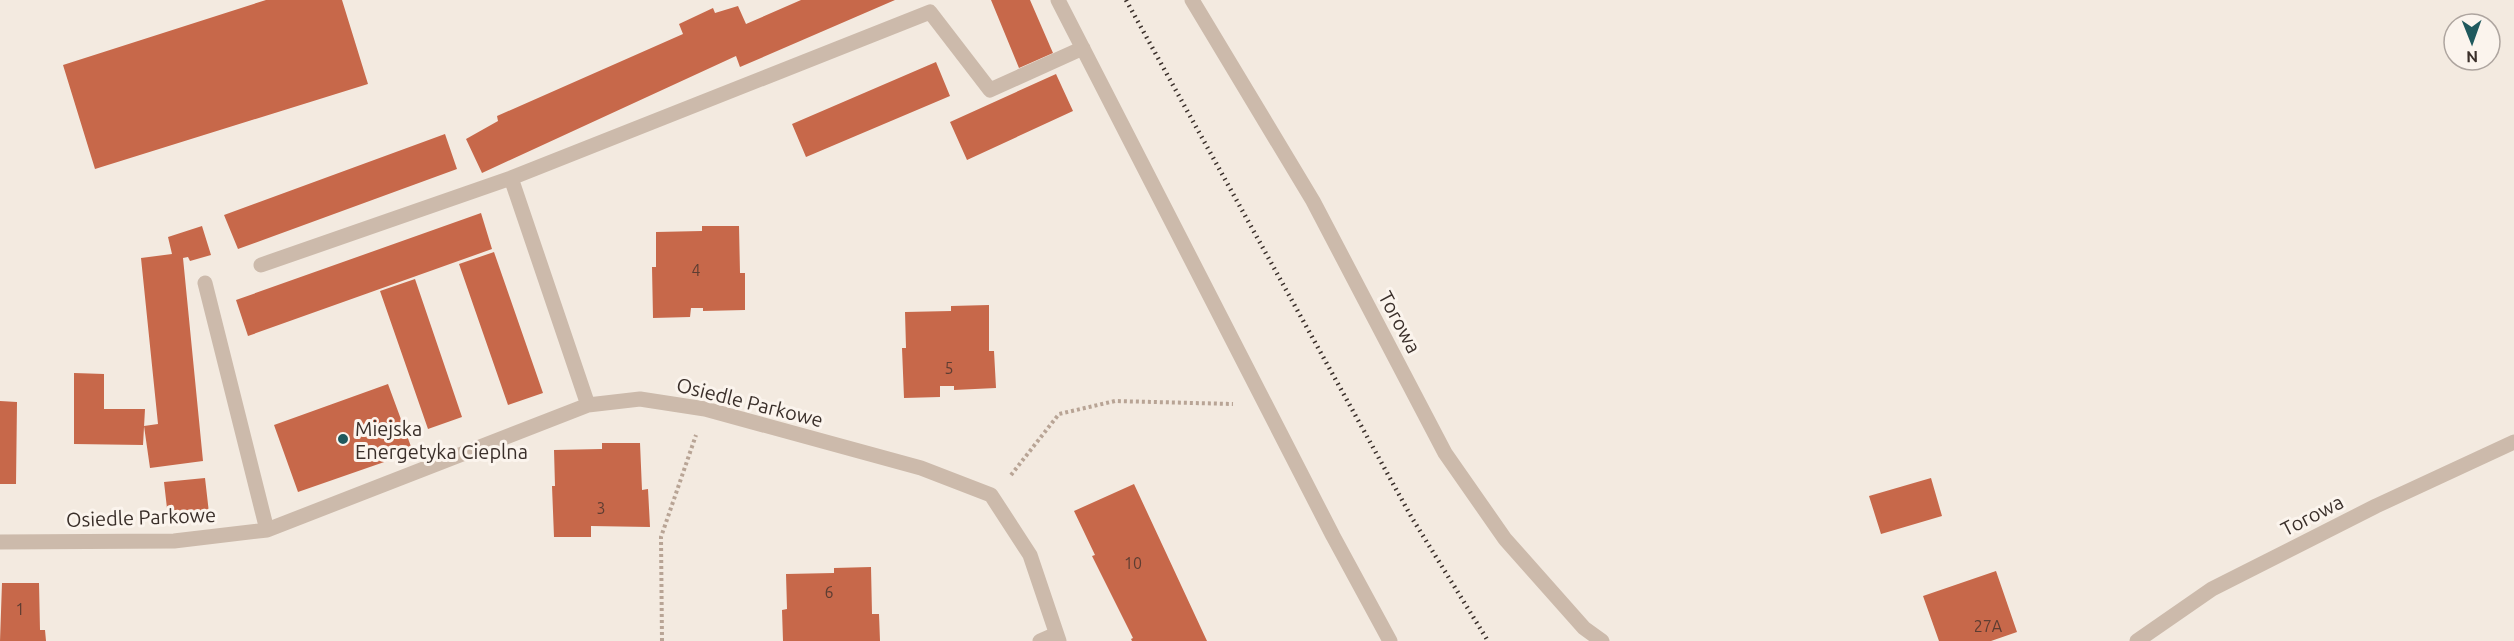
<svg xmlns="http://www.w3.org/2000/svg" width="2514" height="641" viewBox="0 0 2514 641" font-family="Ubuntu,sans-serif">
	<style>
		.building { fill: #c7684a }
		.lines { fill: none; stroke-linecap: round; stroke-linejoin: round }
		.path { stroke: #b8a495; stroke-width: 4; stroke-dasharray: 3 3; stroke-linecap: butt }
		.minor { stroke: #ccbaab; stroke-width: 15 }
		.rail { stroke: #3a2f2a; stroke-width: 4.5; stroke-dasharray: 1.5 4.5; stroke-linecap: butt }
		.poi-dot { fill: #1f595d; stroke: #fbf4ed; stroke-width: 2 }
		.labels { text-anchor: middle; dominant-baseline: central; stroke-width: 6; stroke-linejoin: round; paint-order: stroke }
		.number-label { font-size: 16px; fill: #5d3d32 }
		.street-label { font-size: 20px; fill: #3a2f2a; stroke: #fbf4ed }
		.poi-label { font-size: 20px; fill: #3a2f2a; stroke: #fbf4ed; text-anchor: start }
	</style>
	<rect width="100%" height="100%" fill="#f3eae0"/>
	<path class="building" d="M 266,0 L 342,0 L 368,84 L 95,169 L 63,65 Z
		M 801,0 L 895,0 L 740,67 L 736,56 L 482,173 L 466,139 L 498,121 L 497,116 L 683,34 L 679,24 L 713,8 L 715,13 L 738,6 L 746,24 Z
		M 991,0 L 1030,0 L 1053,53 L 1019,68 Z
		M 936,62 L 950,96 L 806,157 L 792,124 Z
		M 1056,74 L 1073,111 L 967,160 L 950,122 Z
		M 445,134 L 457,169 L 238,249 L 224,215 Z
		M 481,213 L 492,249 L 248,336 L 236,300 Z
		M 202,226 L 211,255 L 190,261 L 188,257 L 183,258 L 203,461 L 150,468 L 144,426 L 158,424 L 141,258 L 172,254 L 168,237 Z
		M 702,226 L 739,226 L 740,273 L 745,273 L 745,310 L 703,311 L 703,308 L 691,308 L 690,317 L 653,318 L 652,267 L 656,267 L 656,232 L 702,231 Z
		M 494,252 L 543,393 L 508,405 L 459,264 Z
		M 415,279 L 462,417 L 428,429 L 380,291 Z
		M 989,305 L 989,351 L 994,351 L 996,388 L 954,390 L 954,386 L 940,386 L 940,397 L 904,398 L 902,348 L 906,348 L 905,312 L 951,311 L 951,306 Z
		M 74,373 L 104,374 L 104,409 L 145,409 L 143,445 L 74,444 Z
		M 388,384 L 413,452 L 298,492 L 274,425 Z
		M 0,401 L 17,402 L 16,484 L 0,484 Z
		M 602,443 L 640,443 L 642,490 L 648,489 L 650,527 L 591,526 L 591,537 L 554,537 L 552,486 L 555,486 L 554,450 L 602,449 Z
		M 205,478 L 209,513 L 168,517 L 164,482 Z
		M 1931,478 L 1942,516 L 1881,534 L 1869,496 Z
		M 1134,484 L 1207,641 L 1132,641 L 1131,639 L 1133,638 L 1092,556 L 1095,555 L 1074,511 Z
		M 871,567 L 872,614 L 879,614 L 880,641 L 783,641 L 782,610 L 787,609 L 786,574 L 834,573 L 834,568 Z
		M 1996,571 L 2017,632 L 1991,641 L 1939,641 L 1923,596 Z
		M 2,583 L 39,583 L 40,630 L 45,630 L 46,641 L 0,641 Z"/>
	<g class="lines">
		<path class="path" d="M 1011,475 L 1059,414 L 1115,401 L 1233,404
			M 662,641 L 661,537 L 696,435"/>
		<path class="minor" d="M 1058,0 L 1333,536 L 1390,641
			M 1192,0 L 1313,201 L 1445,453 L 1505,539 L 1584,628 L 1602,641
			M 511,178 L 588,405
			M 261,265 L 511,178 L 930,12 L 990,90 L 1083,48
			M 205,283 L 267,530
			M 0,542 L 174,541 L 267,530 L 588,405 L 640,399 L 705,409 L 921,468 L 991,495 L 1030,555 L 1059,641
			M 1040,641 L 1056,634
			M 2137,641 L 2212,589 L 2376,506 L 2514,442"/>
		<path class="rail" d="M 1126,0 L 1412,518 L 1488,641"/>
	</g>
	<circle class="poi-dot" cx="343" cy="439" r="6"/>
	<g class="labels">
		<g class="number-label">
			<text x="696" y="270">4</text>
			<text x="949" y="368">5</text>
			<text x="601" y="508">3</text>
			<text x="1133" y="563">10</text>
			<text x="829" y="592">6</text>
			<text x="20" y="609">1</text>
			<text x="1988" y="626">27A</text>
		</g>
		<g class="street-label">
			<text transform="translate(1400 322) rotate(62)">Torowa</text>
			<text transform="translate(750 402) rotate(14)">Osiedle Parkowe</text>
			<text transform="translate(2312 515) rotate(-27)">Torowa</text>
			<text transform="translate(141 517) rotate(-2)">Osiedle Parkowe</text>
		</g>
		<g class="poi-label">
			<text x="355" y="428">Miejska<tspan x="355" dy="23">Energetyka Cieplna</tspan></text>
		</g>
	</g>
	<g transform="translate(2472 42) rotate(179)"><circle r="28" fill="#fbf4ed" stroke="#aea59f" stroke-width="1.5"/>
	<path d="M0-4.5L10 22L0 15L-10 22Z" fill="#1f595d"/>
	<text y="-9" font-size="16" font-weight="bold" text-anchor="middle" fill="#3a2f2a">N</text>
	</g>
</svg>
